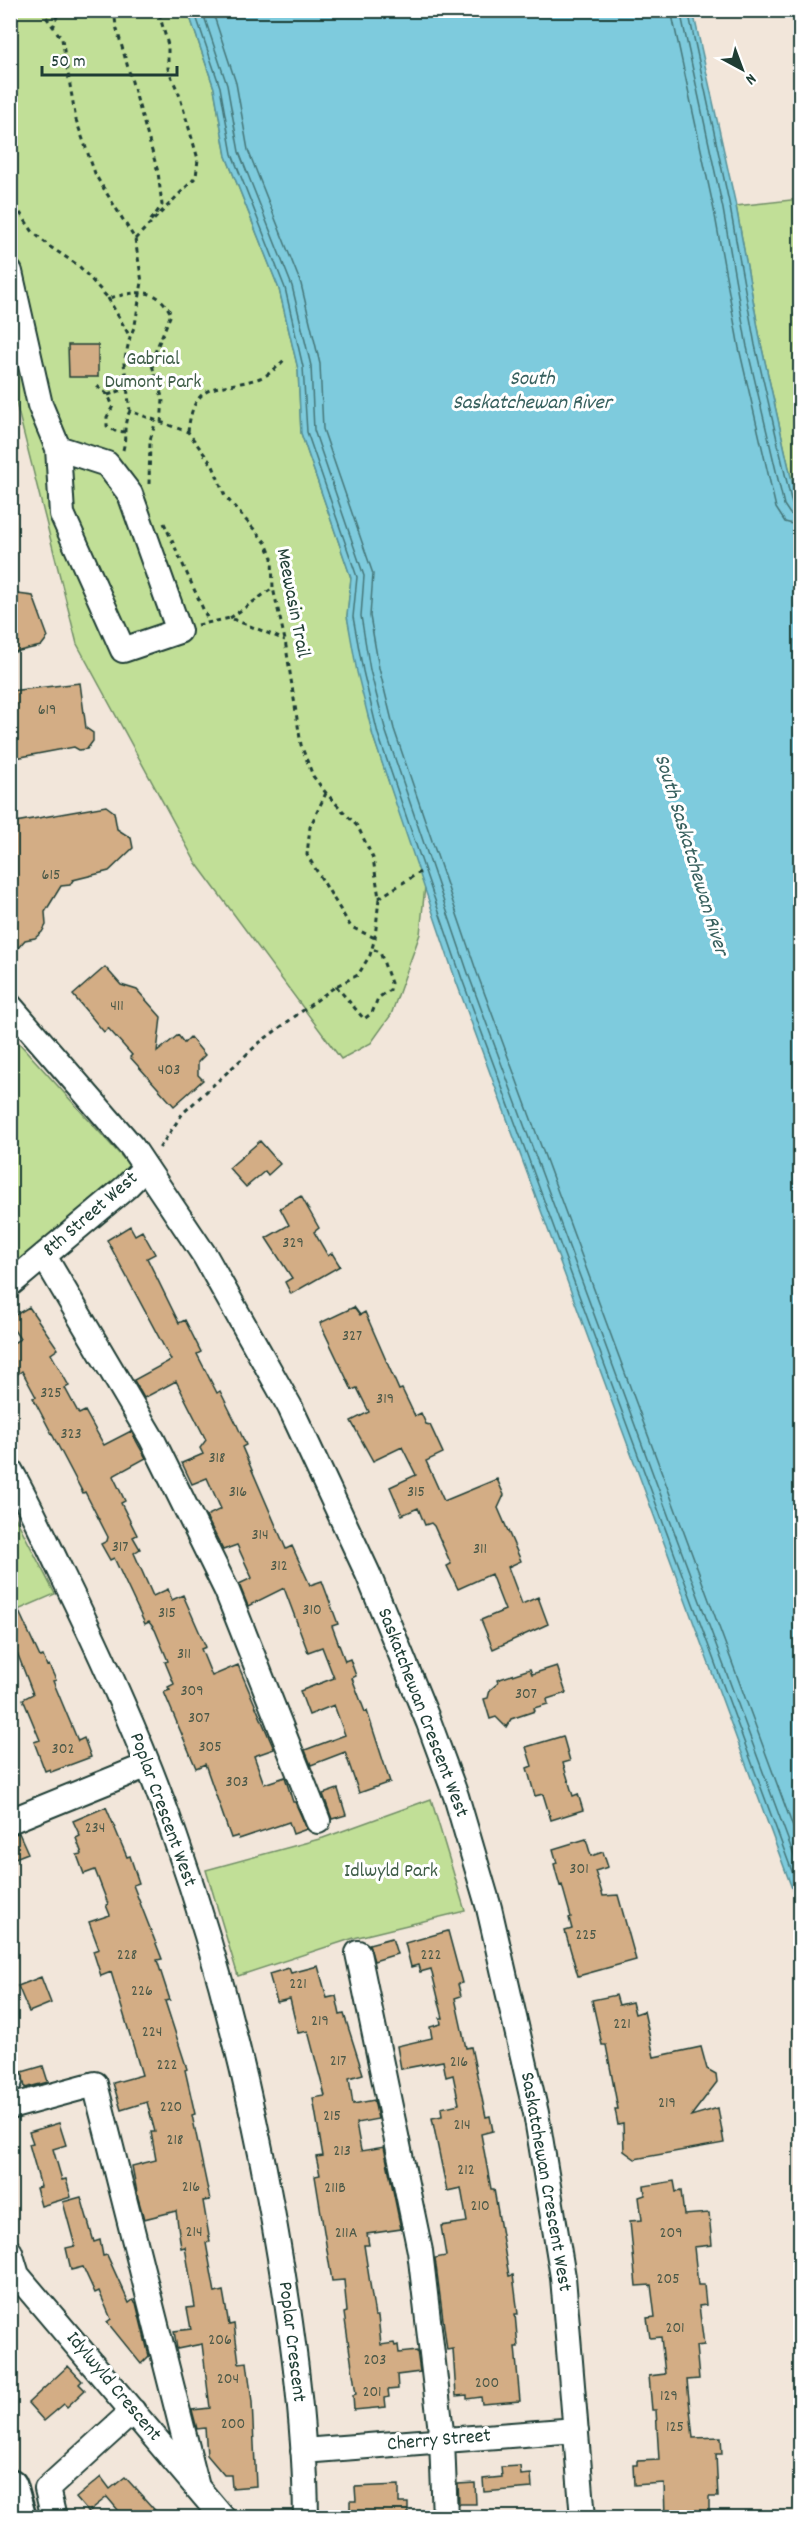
<svg xmlns="http://www.w3.org/2000/svg" width="811" height="2528" viewBox="0 0 811 2528" font-family="Dekko,sans-serif">
	<style>
		.green { fill: #c1df97; stroke: #708e66; stroke-width: 1.5 }
		.water { fill: #7ecbdd; stroke: #589299; stroke-width: 1.5 }
		.lines { fill: none; stroke-linecap: round; stroke-linejoin: round }
		.shore { stroke: #457678; stroke-width: 1.5 }
		.building { fill: #d3ad85; stroke: #1f3d34; stroke-width: 1.5 }
		.minor-casing { stroke: #1f3d34; stroke-width: 28 }
		.highway-casing { stroke: #1f3d34; stroke-width: 38 }
		.path { stroke: #1f3d34; stroke-width: 3; stroke-dasharray: 4.5 4.5; stroke-linecap: butt }
		.minor { stroke: #fff; stroke-width: 24 }
		.highway { stroke: #fff; stroke-width: 33 }
		.labels { text-anchor: middle; dominant-baseline: central; stroke-width: 6; stroke-linejoin: round; paint-order: stroke }
		.number-label { font-size: 16px; fill: #4c5948 }
		.park-label { font-size: 20px; fill: #3f5d48; stroke: #fff }
		.street-label { font-size: 20px; fill: #1f3d34; stroke: #fff }
		.water-label { font-size: 21px; font-style: italic; fill: #37605e; stroke: #fff }
	</style>
	<rect width="100%" height="100%" fill="#f2e6da"/>
	<filter id="ink" filterUnits="userSpaceOnUse"><feTurbulence type="fractalNoise" baseFrequency=".0167" numOctaves="2"/><feDisplacementMap in="SourceGraphic" scale="12" xChannelSelector="R" yChannelSelector="G"/><feConvolveMatrix kernelMatrix="1 2 1 2 8 2 1 2 1" color-interpolation-filters="sRGB"/></filter>
	<g filter="url(#ink)">
		<path class="green" d="M 10,11 L 188,11 L 214,88 L 226,156 L 279,289 L 298,369 L 301,433 L 351,578 L 347,616 L 373,736 L 425,886 L 420,934 L 391,1015 L 371,1043 L 341,1059 L 196,863 L 77,644 L 11,383 Z
			M 800,199 L 800,517 L 761,344 L 736,206 Z
			M 10,1033 L 132,1168 L 10,1277 Z
			M 10,1507 L 55,1594 L 11,1613 L 10,1613 Z
			M 431,1799 L 465,1911 L 354,1938 L 238,1976 L 206,1870 L 323,1838 Z"/>
		<path class="water" d="M 188,11 L 693,11 L 736,206 L 761,344 L 800,517 L 800,1910 L 456,981 L 373,736 L 357,672 L 347,616 L 351,578 L 301,433 L 298,369 L 279,289 L 226,156 L 214,88 Z"/>
		<g class="lines">
			<path class="shore" d="M 194,10 L 220,87 L 232,154 L 285,288 L 303,367 L 307,432 L 357,577 L 353,617 L 363,671 L 378,734 L 462,979 L 800,1893
				M 202,10 L 227,85 L 239,152 L 292,286 L 311,366 L 314,430 L 364,576 L 361,616 L 370,670 L 386,732 L 469,976 L 800,1872
				M 212,10 L 236,83 L 248,150 L 301,284 L 320,364 L 323,429 L 373,574 L 370,616 L 379,668 L 394,729 L 477,973 L 800,1846
				M 671,10 L 714,210 L 739,348 L 776,508 L 785,522 L 800,526
				M 680,10 L 723,209 L 747,347 L 784,505 L 790,514 L 800,517
				M 688,10 L 730,207 L 755,345 L 792,504 L 795,509 L 800,510"/>
		</g>
		<path class="building" d="M 68,345 L 98,345 L 98,377 L 69,377 Z
			M 10,593 L 33,596 L 48,637 L 41,646 L 10,653 Z
			M 80,683 L 86,728 L 93,733 L 93,741 L 87,749 L 79,750 L 74,747 L 10,759 L 10,691 Z
			M 106,806 L 114,812 L 117,829 L 131,838 L 133,848 L 109,871 L 73,880 L 70,885 L 61,886 L 45,912 L 46,925 L 42,932 L 35,938 L 25,940 L 10,957 L 10,823 Z
			M 105,967 L 121,985 L 137,990 L 161,1017 L 157,1052 L 178,1035 L 184,1043 L 190,1037 L 205,1055 L 198,1062 L 198,1075 L 203,1080 L 174,1106 L 130,1057 L 132,1055 L 108,1028 L 104,1032 L 73,995 Z
			M 260,1141 L 280,1164 L 268,1175 L 265,1171 L 246,1187 L 229,1168 Z
			M 301,1196 L 319,1228 L 314,1232 L 328,1256 L 332,1253 L 340,1266 L 291,1294 L 285,1282 L 292,1278 L 266,1238 L 289,1225 L 280,1208 Z
			M 130,1226 L 135,1235 L 142,1231 L 155,1254 L 147,1258 L 179,1323 L 185,1320 L 201,1352 L 197,1354 L 217,1393 L 220,1391 L 236,1423 L 246,1445 L 242,1447 L 286,1549 L 292,1546 L 310,1585 L 322,1581 L 338,1624 L 332,1626 L 345,1661 L 350,1659 L 356,1676 L 352,1678 L 365,1712 L 367,1711 L 390,1782 L 359,1793 L 345,1752 L 311,1765 L 305,1750 L 345,1735 L 334,1705 L 309,1715 L 300,1691 L 334,1678 L 322,1647 L 308,1652 L 284,1588 L 248,1606 L 239,1584 L 252,1578 L 237,1545 L 223,1550 L 206,1516 L 221,1509 L 207,1478 L 192,1484 L 182,1463 L 203,1454 L 200,1448 L 206,1440 L 176,1381 L 144,1398 L 134,1380 L 171,1360 L 107,1240 Z
			M 29,1307 L 58,1349 L 51,1354 L 69,1386 L 65,1388 L 79,1414 L 85,1411 L 104,1445 L 131,1431 L 139,1446 L 146,1458 L 113,1476 L 125,1501 L 121,1503 L 137,1535 L 133,1537 L 140,1549 L 134,1553 L 153,1596 L 168,1589 L 172,1600 L 183,1595 L 206,1647 L 201,1649 L 212,1676 L 238,1665 L 274,1749 L 254,1756 L 264,1784 L 285,1777 L 293,1802 L 295,1802 L 307,1829 L 293,1834 L 289,1822 L 239,1839 L 238,1836 L 231,1838 L 205,1764 L 196,1768 L 164,1692 L 170,1690 L 168,1687 L 174,1684 L 165,1662 L 168,1661 L 155,1630 L 149,1622 L 145,1624 L 114,1558 L 110,1560 L 101,1544 L 107,1541 L 108,1537 L 85,1492 L 83,1493 L 33,1398 L 36,1397 L 22,1371 L 16,1375 L 10,1365 L 10,1345 L 20,1339 L 10,1324 L 10,1318 Z
			M 354,1307 L 360,1315 L 365,1312 L 399,1390 L 402,1389 L 415,1416 L 421,1413 L 426,1424 L 430,1425 L 443,1453 L 426,1461 L 444,1501 L 497,1479 L 504,1495 L 498,1508 L 521,1561 L 508,1567 L 522,1604 L 538,1597 L 548,1624 L 493,1649 L 481,1620 L 505,1610 L 491,1574 L 458,1589 L 447,1566 L 451,1564 L 434,1526 L 431,1523 L 425,1525 L 418,1508 L 402,1515 L 390,1487 L 416,1475 L 402,1447 L 373,1461 L 351,1421 L 369,1412 L 357,1388 L 352,1390 L 320,1323 Z
			M 10,1592 L 40,1657 L 43,1656 L 47,1666 L 49,1665 L 56,1680 L 53,1681 L 78,1741 L 84,1738 L 91,1757 L 51,1772 L 50,1769 L 45,1771 L 34,1742 L 40,1740 L 23,1699 L 33,1694 L 18,1655 L 10,1658 Z
			M 557,1666 L 566,1693 L 547,1699 L 548,1704 L 534,1708 L 535,1711 L 511,1719 L 506,1727 L 496,1717 L 490,1719 L 484,1699 L 488,1698 L 490,1690 L 498,1683 L 497,1680 L 530,1669 L 532,1674 Z
			M 563,1736 L 570,1761 L 563,1763 L 573,1796 L 578,1794 L 583,1810 L 551,1820 L 543,1794 L 535,1796 L 527,1768 L 532,1766 L 526,1747 Z
			M 338,1789 L 346,1815 L 332,1819 L 323,1794 Z
			M 106,1807 L 127,1857 L 130,1856 L 139,1883 L 133,1885 L 162,1959 L 157,1960 L 170,2000 L 165,2001 L 187,2069 L 185,2070 L 195,2114 L 192,2115 L 210,2200 L 203,2201 L 210,2242 L 206,2243 L 215,2293 L 223,2291 L 229,2325 L 234,2324 L 239,2363 L 247,2362 L 252,2402 L 256,2486 L 232,2488 L 231,2475 L 224,2475 L 207,2455 L 205,2428 L 197,2429 L 192,2410 L 210,2408 L 202,2344 L 177,2349 L 174,2331 L 191,2329 L 187,2308 L 195,2307 L 185,2247 L 181,2248 L 176,2211 L 144,2219 L 138,2198 L 132,2166 L 156,2160 L 151,2132 L 155,2132 L 147,2102 L 121,2110 L 113,2083 L 142,2075 L 111,1972 L 101,1976 L 93,1951 L 99,1949 L 89,1922 L 110,1915 L 106,1905 L 108,1904 L 95,1870 L 84,1874 L 77,1855 L 82,1854 L 76,1838 L 80,1836 L 73,1821 Z
			M 19,1833 L 28,1853 L 10,1860 L 10,1835 Z
			M 586,1839 L 591,1856 L 603,1852 L 608,1867 L 595,1871 L 603,1896 L 618,1895 L 636,1960 L 578,1976 L 565,1931 L 572,1929 L 569,1918 L 571,1917 L 562,1885 L 560,1886 L 556,1872 L 554,1864 L 557,1863 L 553,1849 Z
			M 448,1931 L 462,1983 L 458,1984 L 461,1996 L 455,1998 L 466,2048 L 471,2047 L 486,2117 L 490,2116 L 493,2131 L 481,2134 L 491,2189 L 494,2189 L 509,2276 L 513,2275 L 518,2314 L 515,2314 L 518,2347 L 515,2347 L 520,2401 L 482,2404 L 481,2397 L 467,2399 L 467,2395 L 456,2396 L 453,2349 L 447,2350 L 435,2258 L 446,2256 L 441,2226 L 467,2222 L 461,2188 L 447,2191 L 432,2118 L 442,2116 L 441,2108 L 459,2104 L 453,2075 L 446,2077 L 443,2061 L 401,2069 L 397,2046 L 432,2038 L 430,2027 L 441,2024 L 440,2018 L 443,2018 L 431,1969 L 420,1972 L 418,1965 L 411,1967 L 405,1943 Z
			M 392,1938 L 397,1954 L 374,1961 L 369,1944 Z
			M 318,1966 L 327,1998 L 336,1996 L 340,2015 L 344,2014 L 363,2074 L 349,2078 L 353,2104 L 374,2100 L 378,2119 L 356,2123 L 361,2151 L 384,2147 L 401,2229 L 367,2234 L 369,2245 L 364,2245 L 375,2316 L 378,2316 L 381,2345 L 394,2343 L 395,2346 L 398,2345 L 399,2353 L 417,2351 L 420,2372 L 397,2375 L 398,2389 L 388,2390 L 389,2397 L 385,2398 L 386,2407 L 354,2410 L 353,2395 L 356,2394 L 344,2313 L 347,2312 L 344,2280 L 332,2281 L 315,2176 L 320,2175 L 316,2157 L 323,2156 L 313,2098 L 325,2096 L 308,2031 L 298,2033 L 290,1999 L 277,2002 L 269,1974 L 289,1968 L 291,1973 Z
			M 41,1977 L 51,2003 L 29,2012 L 18,1986 Z
			M 616,1995 L 619,2005 L 632,2002 L 635,2014 L 644,2011 L 654,2057 L 701,2047 L 707,2069 L 716,2074 L 717,2082 L 691,2116 L 718,2108 L 724,2143 L 635,2159 L 624,2151 L 623,2124 L 618,2125 L 615,2109 L 618,2109 L 606,2045 L 602,2045 L 592,2000 Z
			M 43,2066 L 48,2082 L 25,2088 L 22,2072 Z
			M 59,2123 L 66,2145 L 53,2149 L 62,2180 L 66,2179 L 71,2197 L 41,2206 L 36,2188 L 41,2187 L 29,2144 L 33,2143 L 29,2132 Z
			M 674,2181 L 676,2192 L 681,2191 L 684,2215 L 709,2213 L 712,2245 L 694,2247 L 698,2285 L 704,2285 L 706,2305 L 699,2306 L 704,2345 L 696,2346 L 699,2379 L 687,2380 L 693,2438 L 721,2437 L 722,2454 L 716,2454 L 718,2497 L 709,2497 L 709,2517 L 665,2517 L 664,2483 L 634,2485 L 633,2465 L 637,2465 L 637,2461 L 659,2460 L 656,2410 L 652,2410 L 649,2376 L 665,2374 L 661,2337 L 650,2338 L 647,2318 L 655,2317 L 651,2285 L 636,2286 L 630,2221 L 642,2220 L 639,2197 L 645,2195 L 644,2186 Z
			M 81,2197 L 94,2242 L 100,2240 L 103,2256 L 107,2255 L 129,2303 L 133,2300 L 136,2303 L 149,2356 L 141,2364 L 107,2322 L 111,2319 L 99,2291 L 95,2293 L 83,2267 L 71,2270 L 66,2248 L 75,2246 L 63,2202 Z
			M 68,2366 L 82,2381 L 79,2384 L 85,2390 L 67,2407 L 64,2404 L 44,2421 L 28,2403 Z
			M 520,2466 L 521,2475 L 531,2474 L 532,2488 L 484,2492 L 483,2479 L 502,2477 L 501,2467 Z
			M 101,2477 L 110,2489 L 125,2477 L 161,2517 L 124,2517 L 107,2497 L 88,2512 L 76,2498 Z
			M 475,2483 L 476,2504 L 459,2504 L 458,2484 Z
			M 399,2485 L 399,2503 L 408,2503 L 408,2517 L 350,2517 L 350,2501 L 356,2501 L 355,2487 Z"/>
		<g class="lines">
			<g class="minor-casing">
				<path id="minor" d="M 10,272 L 40,405 L 58,448 L 62,514 L 123,650 L 179,631 L 130,494 L 107,464 L 58,448
					M 10,1006 L 132,1147 L 205,1256 L 290,1407 L 368,1574 L 429,1723 L 456,1796 L 489,1908 L 536,2113 L 563,2277 L 583,2518
					M 44,1256 L 152,1439 L 227,1591 L 318,1821
					M 10,1284 L 126,1187 L 145,1168
					M 10,1470 C 29,1503 45,1539 62,1574 C 104,1660 144,1747 175,1837 C 218,1959 249,2084 272,2211 C 290,2312 305,2415 306,2518
					M 10,1821 L 148,1765
					M 358,1953 L 420,2251 L 442,2440 L 445,2518
					M 10,2079 L 10,2081
					M 10,2107 L 95,2084 L 197,2487
					M 10,2252 L 17,2275 L 223,2518
					M 303,2451 L 576,2430
					M 54,2518 L 47,2489 L 133,2411"/>
			</g>
			<g class="highway-casing">
				<path id="highway" d="M 10,2486 L 19,2518"/>
			</g>
			<path class="path" d="M 41,10 L 62,39 L 76,120 L 96,176 L 135,239 L 142,282 L 135,325 L 130,337 L 124,363 L 130,411 L 188,432 L 213,466 L 225,496 L 266,543 L 272,558 L 273,588 L 285,640 L 301,745 L 313,776 L 326,793 L 358,827 L 373,858 L 379,898 L 375,938 L 370,955 L 358,975 L 336,986 L 259,1043 L 183,1113 L 158,1150
				M 114,10 L 116,26 L 158,172 L 162,205 L 149,223
				M 794,10 L 800,45
				M 53,28 L 59,10
				M 10,198 L 33,232 L 49,246 L 79,266 L 108,298 C 135,293 156,284 171,314 L 151,362 L 163,400 L 161,423
				M 135,239 L 196,177 L 198,159 L 179,94 L 168,69 L 168,45 L 158,10
				M 108,298 L 130,337
				M 97,386 L 108,395 L 113,406 L 107,417 L 107,426 L 115,431 L 125,432
				M 108,395 L 128,388
				M 188,432 C 194,377 218,392 260,378 C 270,375 279,365 286,358
				M 123,450 C 127,435 122,425 130,411
				M 149,484 L 150,440 L 156,421
				M 164,523 L 209,622
				M 230,618 L 273,588
				M 198,625 L 230,618 L 285,640
				M 326,793 L 310,827 L 307,855 L 351,927 L 375,938
				M 379,898 L 420,872
				M 336,986 L 364,1019 L 372,1013 L 378,998 L 390,990 L 391,983 L 380,952 L 372,949"/>
			<use href="#minor" class="minor"/>
			<use href="#highway" class="highway"/>
		</g>
	</g>
	<g class="labels">
		<g class="number-label">
			<text x="47" y="710">619</text>
			<text x="51" y="875">615</text>
			<text x="117" y="1006">411</text>
			<text x="169" y="1070">403</text>
			<text x="293" y="1243">329</text>
			<text x="352" y="1336">327</text>
			<text x="51" y="1393">325</text>
			<text x="385" y="1399">319</text>
			<text x="71" y="1434">323</text>
			<text x="217" y="1458">318</text>
			<text x="238" y="1492">316</text>
			<text x="416" y="1492">315</text>
			<text x="260" y="1535">314</text>
			<text x="120" y="1547">317</text>
			<text x="480" y="1549">311</text>
			<text x="279" y="1566">312</text>
			<text x="312" y="1610">310</text>
			<text x="167" y="1613">315</text>
			<text x="184" y="1654">311</text>
			<text x="192" y="1691">309</text>
			<text x="526" y="1694">307</text>
			<text x="199" y="1718">307</text>
			<text x="210" y="1747">305</text>
			<text x="63" y="1749">302</text>
			<text x="237" y="1782">303</text>
			<text x="95" y="1828">234</text>
			<text x="579" y="1869">301</text>
			<text x="586" y="1935">225</text>
			<text x="127" y="1955">228</text>
			<text x="431" y="1955">222</text>
			<text x="298" y="1984">221</text>
			<text x="142" y="1991">226</text>
			<text x="320" y="2021">219</text>
			<text x="622" y="2024">221</text>
			<text x="152" y="2032">224</text>
			<text x="338" y="2061">217</text>
			<text x="459" y="2062">216</text>
			<text x="167" y="2065">222</text>
			<text x="667" y="2103">219</text>
			<text x="171" y="2107">220</text>
			<text x="332" y="2116">215</text>
			<text x="462" y="2125">214</text>
			<text x="175" y="2140">218</text>
			<text x="342" y="2151">213</text>
			<text x="466" y="2170">212</text>
			<text x="191" y="2187">216</text>
			<text x="335" y="2188">211B</text>
			<text x="480" y="2206">210</text>
			<text x="194" y="2232">214</text>
			<text x="346" y="2233">211A</text>
			<text x="671" y="2233">209</text>
			<text x="668" y="2279">205</text>
			<text x="675" y="2328">201</text>
			<text x="220" y="2340">206</text>
			<text x="375" y="2360">203</text>
			<text x="228" y="2379">204</text>
			<text x="487" y="2383">200</text>
			<text x="372" y="2392">201</text>
			<text x="669" y="2396">129</text>
			<text x="233" y="2424">200</text>
			<text x="675" y="2427">125</text>
		</g>
		<g class="park-label">
			<text x="153" y="360">Gabrial<tspan x="153" dy="23">Dumont Park</tspan></text>
			<text x="391" y="1872">Idlwyld Park</text>
		</g>
		<g class="street-label">
			<text transform="translate(292 603) rotate(79)">Meewasin Trail</text>
			<text transform="translate(91 1215) rotate(-41)">8th Street West</text>
			<text transform="translate(422 1713) rotate(69)">Saskatchewan Crescent West</text>
			<text transform="translate(162 1810) rotate(70)">Poplar Crescent West</text>
			<text transform="translate(545 2182) rotate(80)">Saskatchewan Crescent West</text>
			<text transform="translate(291 2342) rotate(83)">Poplar Crescent</text>
			<text transform="translate(113 2387) rotate(50)">Idylwyld Crescent</text>
			<text transform="translate(439 2441) rotate(-5)">Cherry Street</text>
		</g>
		<g class="water-label">
			<text x="532" y="380">South<tspan x="532" dy="24">Saskatchewan River</tspan></text>
			<text transform="translate(690 855) rotate(73)">South Saskatchewan River</text>
		</g>
	</g>
	<rect width="811" height="2528" fill="none" stroke="#fff" stroke-width="36"/>
	<rect x="18" y="18" width="775" height="2492" fill="none" stroke="#1f3d34" stroke-width="2" filter="url(#ink)"/>
	<g transform="translate(742 69) rotate(139)" stroke="#ffffff" stroke-width="4.5" paint-order="stroke">
	<path d="M0-4.5L10 22L0 15L-10 22Z" fill="#1f3d34"/>
	<text y="-9" font-size="16" font-weight="bold" text-anchor="middle" fill="#1f3d34">N</text>
	</g>
	<path d="M42 66v9h135v-9" fill="none" stroke="#1f3d34" stroke-width="3"/>
	<text x="51" y="66" font-size="18" fill="#1f3d34" stroke="#ffffff" stroke-width="4.5" paint-order="stroke">50 m</text>
</svg>
